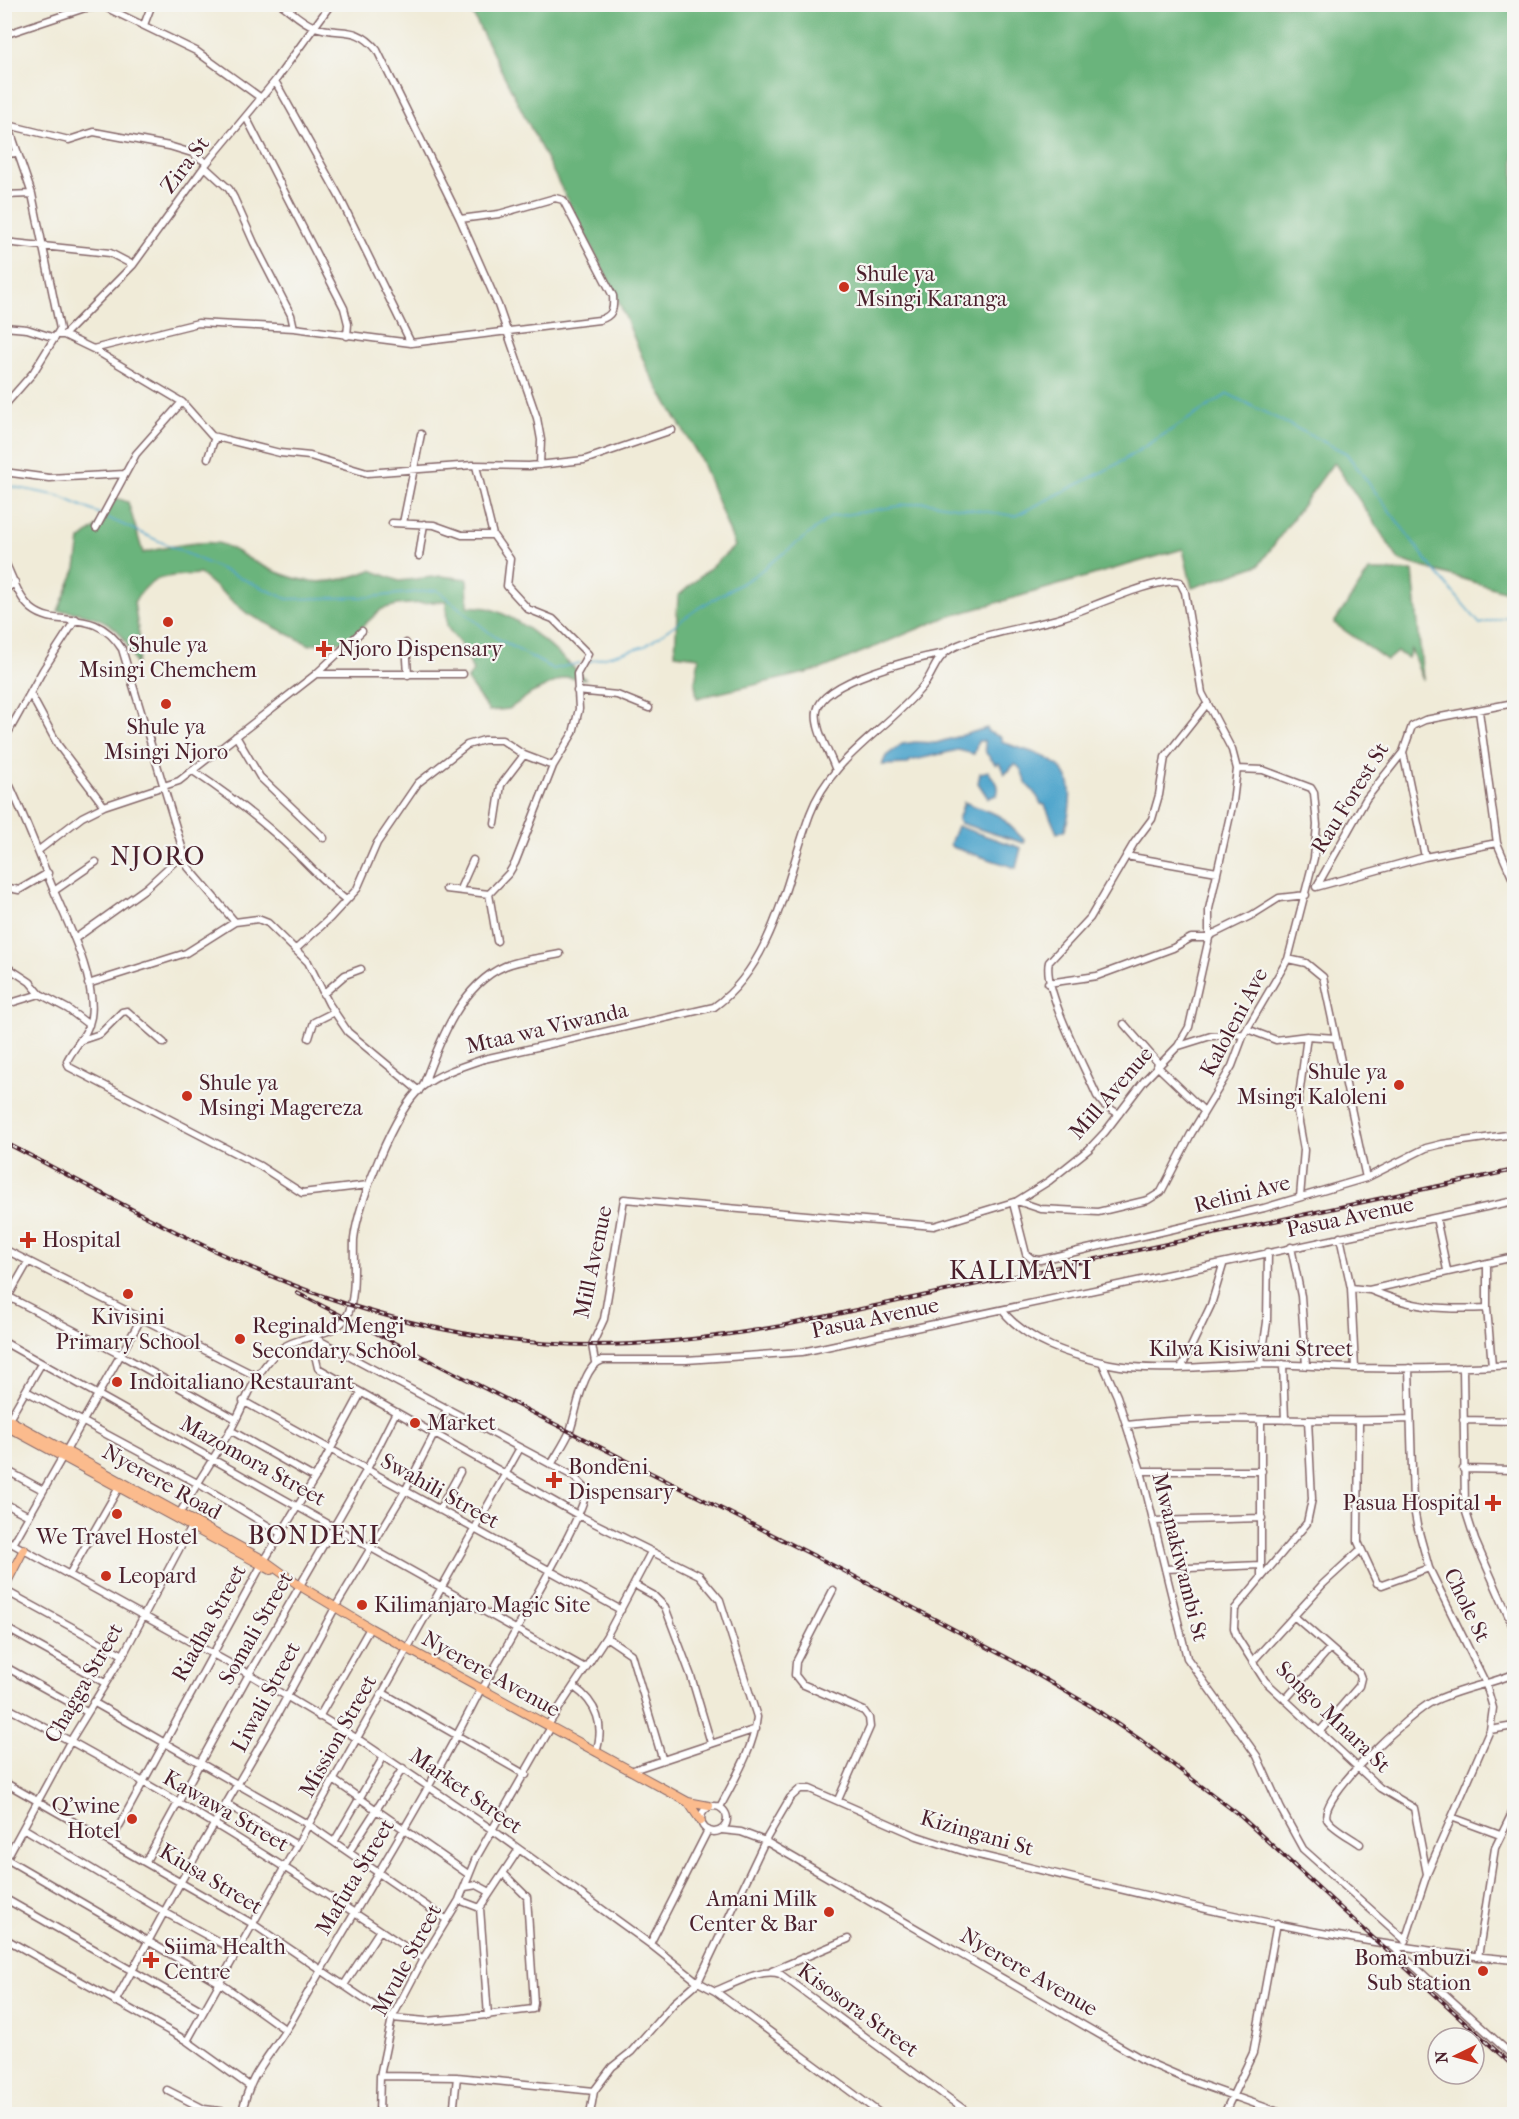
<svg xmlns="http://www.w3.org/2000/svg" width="1519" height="2119" viewBox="0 0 1519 2119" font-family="'IM FELL French Canon',serif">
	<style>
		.forest { fill: #6bb47b; stroke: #5a6a53; stroke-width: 1.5 }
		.water { fill: #50a5cc; stroke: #4d627c; stroke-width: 1.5 }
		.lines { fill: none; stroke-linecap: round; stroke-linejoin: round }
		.stream { stroke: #50a5cc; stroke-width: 1.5 }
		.minor-casing { stroke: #846668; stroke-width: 9 }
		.major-casing { stroke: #846668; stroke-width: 10 }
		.minor { stroke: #fff; stroke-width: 6 }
		.major { stroke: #fbbb8d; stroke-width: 8 }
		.rail-casing { stroke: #4a1f2b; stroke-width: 4 }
		.rail { stroke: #f6f6f2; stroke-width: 1.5; stroke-dasharray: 4.5; stroke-linecap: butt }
		.poi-dot { fill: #c8321e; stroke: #f6f6f2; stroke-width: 2 }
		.labels { text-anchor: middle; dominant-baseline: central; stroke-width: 4.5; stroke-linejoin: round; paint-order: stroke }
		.street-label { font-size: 22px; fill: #4a1f2b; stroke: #f6f6f2 }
		.poi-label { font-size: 22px; fill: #4a1f2b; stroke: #f6f6f2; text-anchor: start }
		.quarter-label { font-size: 26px; letter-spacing: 1.5px; fill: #4a1f2b; stroke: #f6f6f2 }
	</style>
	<rect width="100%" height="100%" fill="#f6f6f2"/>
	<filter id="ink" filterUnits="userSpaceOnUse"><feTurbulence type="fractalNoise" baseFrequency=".0167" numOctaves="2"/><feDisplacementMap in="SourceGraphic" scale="12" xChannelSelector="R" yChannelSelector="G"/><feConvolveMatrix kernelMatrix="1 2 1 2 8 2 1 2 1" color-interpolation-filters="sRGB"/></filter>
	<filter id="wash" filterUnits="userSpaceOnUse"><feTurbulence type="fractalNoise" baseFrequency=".008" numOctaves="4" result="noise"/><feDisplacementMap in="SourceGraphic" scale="24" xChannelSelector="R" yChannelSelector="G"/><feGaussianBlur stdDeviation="1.35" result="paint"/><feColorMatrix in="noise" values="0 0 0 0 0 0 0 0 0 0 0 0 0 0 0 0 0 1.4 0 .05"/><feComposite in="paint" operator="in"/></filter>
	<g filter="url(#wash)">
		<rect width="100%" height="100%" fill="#f0ebd8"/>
		<path class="forest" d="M 468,5 L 1514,5 L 1514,594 L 1399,560 L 1334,462 L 1259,565 L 1192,588 L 1183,549 L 944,618 L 819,670 L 697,698 L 695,683 L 699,657 L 675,654 L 678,596 L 735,546 L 701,460 L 648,371 L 616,295 Z
			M 116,498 L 128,502 L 143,553 C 160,548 204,539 221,544 C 232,547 243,556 253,561 C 297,584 325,589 371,570 L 399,581 L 441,576 L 467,579 L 468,606 C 475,607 484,607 491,609 C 525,620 560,655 585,679 L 566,677 L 532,693 L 509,709 L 489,711 L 467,680 L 473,671 L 464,649 L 447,627 L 446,601 L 397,605 L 382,609 L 345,642 L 327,641 L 310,645 L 248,614 L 200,574 C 166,577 154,572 134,602 L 141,649 L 136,666 C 132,656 128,644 121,635 C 109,618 78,611 58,611 L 76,568 L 80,540 L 100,524 Z
			M 1369,571 L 1413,571 L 1423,680 L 1411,649 L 1408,658 L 1397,652 L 1387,660 L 1334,623 Z"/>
		<path class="water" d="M 987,728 L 988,732 L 1001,737 L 1002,741 C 1014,748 1025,749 1037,754 C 1077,768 1074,796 1065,830 L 1057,833 L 1045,805 L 1041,804 C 1037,794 1033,792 1027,784 C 1021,776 1026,772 1015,764 L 1005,774 L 999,763 L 996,765 L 986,753 L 984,741 L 978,741 L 974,754 L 958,750 L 910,761 L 908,764 L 882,765 L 886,756 L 902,744 L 915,742 L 936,743 Z
			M 988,771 C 993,781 1001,781 997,795 L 988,798 L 978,783 L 980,773 Z
			M 964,802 L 1000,816 L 1025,841 L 1024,843 L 960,823 L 958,820 Z
			M 957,826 L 1021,848 L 1016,868 L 952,847 L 950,844 Z"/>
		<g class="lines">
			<path class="stream" d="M 4,485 L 59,496 L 100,514
				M 108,518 L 287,599 L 371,597 L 437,590 L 495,637 L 553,669 L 580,663
				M 587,662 L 645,646 L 700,607 L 754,576 L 831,517 L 924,502 L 1015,516 L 1114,466 L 1228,394 L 1346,453 L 1434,570 L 1480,624 L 1514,615"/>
		</g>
	</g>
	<g filter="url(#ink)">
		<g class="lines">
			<g class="minor-casing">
				<path id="minor" d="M 144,25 L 152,4
					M 4,35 L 85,8 L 105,7 L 196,51 L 261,98
					M 275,81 L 339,196 L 411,343
					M 4,113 L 32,194 L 60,329 L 33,373 L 4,406
					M 246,117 L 344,308 L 348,324 L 347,336
					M 8,125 L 69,140 L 94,132 L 169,146 L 192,153 L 207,163
					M 4,154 L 18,153
					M 205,167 L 229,189 L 234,198 L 254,243 L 291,315 L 294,328
					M 4,195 L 32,194
					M 460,219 L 498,305 L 537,418 L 541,440 L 540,465
					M 4,242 L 110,253 L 133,265
					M 4,327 L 27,329 L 55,338
					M 58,335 L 64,335 L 133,265 L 207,163 L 275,81 L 331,4
					M 64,335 L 93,349 L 182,402 L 212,436 L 280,453 L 310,456 L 367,473 L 473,465 L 529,466 L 584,460 L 672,430
					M 93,349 L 198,323 L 294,328 L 411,343 L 599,320 C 613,316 614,309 613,296 L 563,200 L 555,198 L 499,214 L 460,219 L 377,50 C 355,23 339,37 313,26 C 302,22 291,11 281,4
					M 208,458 L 215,437
					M 476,466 L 493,535 L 510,559 L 507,586 L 528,609 L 553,619 L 588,654 L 577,674 L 579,709 L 573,733 L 553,766 L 515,863 L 509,873 L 489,894 L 497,941
					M 4,472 L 49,478 L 125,474
					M 392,523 L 434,525 L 462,535 L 493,535
					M 403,523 L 421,434
					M 96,528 L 136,454 L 182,402
					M 419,556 L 424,524
					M 4,560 C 12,575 18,598 32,609 C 58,630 94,605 122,649 L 188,867 L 235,922 L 258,919 L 268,923 L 308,962 L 329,1004 L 348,1032 L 419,1091
					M 4,591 L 15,582
					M 406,643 L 408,675
					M 316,674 L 463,674
					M 577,691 L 617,695 L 649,708
					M 31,695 L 58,745 L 104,806
					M 1479,711 L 1497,843 L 1514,882
					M 236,736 L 260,777 L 324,838
					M 4,740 L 43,670 L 76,619
					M 1403,752 L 1425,857
					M 835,768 C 829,751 814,729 817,711 C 822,680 918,658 945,653
					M 193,771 C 229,795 264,822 295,852 C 312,869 327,885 346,900
					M 4,773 C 23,812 38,852 54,891 C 68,924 97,981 91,1017 C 88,1035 74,1046 67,1061 L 69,1067 L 260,1166 L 302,1193 L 368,1185
					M 495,824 L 501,785 L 524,755
					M 39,850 L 82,817 L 104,806 L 179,781 L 316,674 L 362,631
					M 1126,856 L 1217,872
					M 1317,886 L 1366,799 L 1403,752 L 1412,726 L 1425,720 L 1514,703
					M 4,887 L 19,890 L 48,873
					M 1316,887 L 1425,857 L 1497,843
					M 446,889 L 489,894
					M 460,889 L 473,860
					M 54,891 L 96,862
					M 1209,936 L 1252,915 L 1279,898 L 1306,895
					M 76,938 L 146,888 L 184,853
					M 295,950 L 330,918 L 357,889 L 377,843 L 418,783 L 467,745 L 484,740 L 502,740 L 524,755 L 553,766
					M 1288,959 L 1306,963 L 1323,977 L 1366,1178
					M 4,965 L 30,982 L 40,994 L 68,1009 L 89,1025
					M 1048,983 L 1097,976 L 1173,948 L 1191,938 L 1209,938
					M 88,984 L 186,953 L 235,922
					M 323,994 L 345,975 L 361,969
					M 4,1005 L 40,994
					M 1124,1024 L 1159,1064
					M 1247,1029 L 1276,1040 L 1307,1036 L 1335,1038
					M 309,1038 L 314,1022 L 334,1012
					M 82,1040 L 100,1034 L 122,1012 L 127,1011 L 164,1043
					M 1179,1046 L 1211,1036 L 1244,1034
					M 1157,1066 L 1204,1111
					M 423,1086 C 439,1043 460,985 505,966 C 522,959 543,958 560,954
					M 1119,1114 L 1104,1105 L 1097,1096 C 1085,1068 1042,988 1049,962 L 1090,918 L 1134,843 L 1152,819 L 1159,795 L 1165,757 L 1207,704
					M 1300,1197 L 1304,1150 L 1297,1111 L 1307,1036
					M 1017,1201 L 1041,1209 L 1098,1212 L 1148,1200 L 1161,1192 L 1191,1134 L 1232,1066 L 1244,1034 L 1288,959 L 1314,858 L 1317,825 L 1314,793 L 1311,788 L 1263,770 L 1237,769
					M 1013,1203 L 1026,1254 L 1032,1259 L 1040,1260 L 1264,1208 L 1366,1178 L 1426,1148 L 1442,1144 L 1514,1134
					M 1436,1218 L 1447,1270
					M 1340,1237 L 1351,1288 L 1355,1368
					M 1291,1247 L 1301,1296 L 1306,1365
					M 4,1249 L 256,1376
					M 1487,1263 L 1487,1308 L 1492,1366
					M 1351,1288 L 1369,1290 L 1514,1257
					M 1370,1290 C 1413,1308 1441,1310 1487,1308
					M 9,1297 L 121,1355 L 236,1419
					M 4,1304 L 28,1262
					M 1002,1310 C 1028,1343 1070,1355 1110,1364 C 1153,1373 1215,1365 1260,1364 C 1292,1364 1323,1367 1355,1368 C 1408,1369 1462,1368 1514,1365
					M 311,1336 L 573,1476 L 586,1489 C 588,1513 500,1656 483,1688
					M 4,1342 L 585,1668
					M 321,1342 L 315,1355 L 318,1368 L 578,1515 L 699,1575 L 720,1600 L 757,1717 C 754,1748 734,1780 720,1807
					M 1102,1362 L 1117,1396 L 1141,1471 L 1187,1658 L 1257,1756 L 1281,1809 L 1303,1849 L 1405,1940
					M 1261,1364 L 1267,1322 L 1268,1252
					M 1283,1364 L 1285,1420
					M 1182,1366 L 1211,1305 L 1223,1265
					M 1463,1367 L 1465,1509 L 1475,1540 L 1514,1629
					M 26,1391 L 197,1483 L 280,1533
					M 243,1401 L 621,1610
					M 1308,1420 L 1312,1499 L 1307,1523 L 1235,1609 L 1234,1628 L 1237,1637 L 1265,1681 L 1380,1788 L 1414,1808 L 1427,1874
					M 1463,1420 L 1514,1421
					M 1261,1421 L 1261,1578
					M 1359,1422 L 1358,1542 L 1377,1583 L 1382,1585 L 1429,1568
					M 7,1423 L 41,1364
					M 1127,1425 C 1220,1413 1315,1424 1409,1419
					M 230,1430 L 315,1478
					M 551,1465 C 557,1454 565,1443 570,1431 C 577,1412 582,1365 603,1360 L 686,1360 L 802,1352 L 1514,1201
					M 4,1469 L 43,1490
					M 1463,1469 L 1514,1470
					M 1141,1471 L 1262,1471
					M 4,1503 L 29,1516
					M 439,1510 L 460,1472
					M 178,1516 C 195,1487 213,1459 230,1431 C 247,1401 251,1379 276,1353 C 294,1334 334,1339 347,1316 C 357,1297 353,1261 354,1239 C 358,1203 394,1111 422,1087 C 440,1073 463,1066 484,1059 L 714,1007 C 774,964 786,879 810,814 C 831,757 886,731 923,686 C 932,676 935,660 946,652 C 968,635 1034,627 1063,617 C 1088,609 1159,576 1180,582 L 1185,592 L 1202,693 L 1232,750 L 1237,769 L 1233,802 L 1209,909 L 1209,938 L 1189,1027 L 1178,1046 L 1144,1081 L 1105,1132 L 1089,1149 L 1049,1181 L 1017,1201 L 934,1226 L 624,1199 L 604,1319 L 592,1345 L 595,1362
					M 1153,1521 L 1262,1518
					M 4,1539 L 249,1674 L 358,1739 L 494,1831 L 650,1944 L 698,1982 L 715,1991 L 881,2114
					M 13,1544 L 141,1319
					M 1165,1569 L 1261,1565
					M 69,1575 L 121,1484
					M 635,1585 L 653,1595 L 665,1607 L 691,1676 L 711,1743
					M 4,1590 L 123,1655
					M 833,1590 L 796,1662 L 795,1675 L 802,1684 L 864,1711 L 869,1718 L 870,1727 L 838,1800
					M 1295,1617 L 1359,1673 L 1361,1678 L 1359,1686 L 1320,1731
					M 4,1627 L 105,1683
					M 606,1637 L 631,1654 L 662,1758
					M 1253,1661 L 1323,1584 L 1359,1551
					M 4,1666 L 87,1712
					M 574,1687 C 597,1703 605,1726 596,1752
					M 383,1693 L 526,1775
					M 1285,1700 L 1330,1648
					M 93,1702 L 309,1825 L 447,1920
					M 4,1706 C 150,1781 289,1867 423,1959
					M 319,1717 L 370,1628
					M 548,1725 L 606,1637 L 651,1552
					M 1490,1730 L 1514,1726
					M 630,1771 L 756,1729
					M 335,1781 L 468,1874
					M 4,1782 L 253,1924 L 392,2018 L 426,2021 L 462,2018 L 533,2009 L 534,2003 L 527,1897 L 503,1873
					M 228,1805 L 297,1845
					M701 1819a13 13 0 1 1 26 0a13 13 0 1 1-26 0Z
					M 1454,1818 L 1500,1835
					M 25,1829 L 166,1913 L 237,1952
					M 722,1830 L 741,1832 L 765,1841 L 1147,2062 L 1191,2081 L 1284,2114
					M 111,1841 L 261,1566 L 315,1478 L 361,1393
					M 334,1842 L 384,1756
					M 1360,1844 C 1352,1838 1332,1828 1327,1819 C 1317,1797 1412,1712 1432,1702 C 1458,1689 1487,1685 1514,1674
					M 349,1852 L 403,1768
					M 5,1858 L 220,1983 L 286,2030
					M 146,1861 L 249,1674 L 366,1471 L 396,1412
					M 4,1863 L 71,1740 L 123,1655 L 193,1523
					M 465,1887 L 477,1885 L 490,1892
					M 4,1898 L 203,2011
					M 459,1900 L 480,1908 L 488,2016
					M 480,1908 L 519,1849
					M 4,1938 L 187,2041 L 248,2085
					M 1405,1941 L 1427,1874 L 1490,1730 L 1493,1708 L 1486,1684 L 1429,1568 L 1417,1525 L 1413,1503 L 1409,1368
					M 650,1944 L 708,1830
					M 1391,1945 L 1514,2057
					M 1478,1957 L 1495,1848 L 1514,1809
					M 772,1971 L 848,1939
					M 344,1985 L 380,1930
					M 715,1991 C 732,1985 762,1967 780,1974 L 970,2114
					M 115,2002 L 180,1883 L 269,1730 L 336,1606 L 405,1491 L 447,1409
					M 187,2041 L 520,1448
					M 380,2076 L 457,2077 L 594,2091 L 590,2114
					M 167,2090 L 204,2109 L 242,2114
					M 594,2091 L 612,2067 L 631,2052 L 674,2003 L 698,1982 L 765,1841 L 790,1798 L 800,1789 L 810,1789 L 917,1836 L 966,1852 C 1146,1895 1329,1944 1514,1960
					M 242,2114 C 248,2073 275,2051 295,2015 C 357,1906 425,1800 482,1687
					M 379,2114 L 380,2076 L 392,2018 L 423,1959 L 459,1900 L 476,1858 L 551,1727
					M 453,2114 L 457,2077
					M 1224,2114 L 1253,2053 L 1277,1923"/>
			</g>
			<g class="major-casing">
				<path id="major" d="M 4,1417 L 264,1560 L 300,1586 L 370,1628 L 688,1802 L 709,1806
					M 4,1425 L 271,1570
					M 4,1588 L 24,1549
					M 688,1802 L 701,1821"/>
			</g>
			<use href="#minor" class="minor"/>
			<use href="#major" class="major"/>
			<g class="rail-casing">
				<path id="rail" d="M 4,1142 C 79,1180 153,1223 230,1258 C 341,1310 469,1345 592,1345 C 656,1345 719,1337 781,1326 L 1514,1170
					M 297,1293 L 848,1573 L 1017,1663 L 1089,1705 L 1142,1741 L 1238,1814 L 1514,2067"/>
			</g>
			<use href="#rail" class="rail"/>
		</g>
	</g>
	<g class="poi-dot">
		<circle cx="844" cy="287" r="6"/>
		<circle cx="168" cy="622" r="6"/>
		<path d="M321 640h6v6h6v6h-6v6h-6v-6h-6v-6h6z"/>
		<circle cx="166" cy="704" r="6"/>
		<circle cx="1399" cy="1085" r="6"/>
		<circle cx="187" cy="1096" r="6"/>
		<path d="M25 1231h6v6h6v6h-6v6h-6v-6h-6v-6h6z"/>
		<circle cx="128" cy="1294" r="6"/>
		<circle cx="240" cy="1339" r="6"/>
		<circle cx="117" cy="1382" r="6"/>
		<circle cx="415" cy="1423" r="6"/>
		<path d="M551 1471h6v6h6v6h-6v6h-6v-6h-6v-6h6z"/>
		<path d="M1490 1494h6v6h6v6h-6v6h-6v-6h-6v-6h6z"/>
		<circle cx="117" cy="1514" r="6"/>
		<circle cx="106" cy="1576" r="6"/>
		<circle cx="362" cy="1605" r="6"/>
		<circle cx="132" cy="1819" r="6"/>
		<circle cx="829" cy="1912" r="6"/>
		<path d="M148 1951h6v6h6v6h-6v6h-6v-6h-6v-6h6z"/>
		<circle cx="1483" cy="1971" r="6"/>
	</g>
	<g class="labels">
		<g class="street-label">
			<text transform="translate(185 165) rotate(-53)">Zira St</text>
			<text transform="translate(1350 798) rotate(-58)">Rau Forest St</text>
			<text transform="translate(1234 1022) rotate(-62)">Kaloleni Ave</text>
			<text transform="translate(547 1028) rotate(-13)">Mtaa wa Viwanda</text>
			<text transform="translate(1111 1093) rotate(-49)">Mill Avenue</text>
			<text transform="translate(1242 1194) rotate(-14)">Relini Ave</text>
			<text transform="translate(1350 1217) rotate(-12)">Pasua Avenue</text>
			<text transform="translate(593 1262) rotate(-78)">Mill Avenue</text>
			<text transform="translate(875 1318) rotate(-12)">Pasua Avenue</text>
			<text x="1251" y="1349">Kilwa Kisiwani Street</text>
			<text transform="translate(253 1461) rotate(29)">Mazomora Street</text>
			<text transform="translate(162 1482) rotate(29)">Nyerere Road</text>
			<text transform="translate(440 1491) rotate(29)">Swahili Street</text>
			<text transform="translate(1180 1557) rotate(76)">Mwanakiwambi St</text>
			<text transform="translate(1467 1605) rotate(64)">Chole St</text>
			<text transform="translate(209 1623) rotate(-61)">Riadha Street</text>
			<text transform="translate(256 1628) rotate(-60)">Somali Street</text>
			<text transform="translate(491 1674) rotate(29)">Nyerere Avenue</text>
			<text transform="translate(84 1683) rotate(-60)">Chagga Street</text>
			<text transform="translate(266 1697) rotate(-62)">Liwali Street</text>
			<text transform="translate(1333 1717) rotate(44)">Songo Mnara St</text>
			<text transform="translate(338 1736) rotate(-61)">Mission Street</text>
			<text transform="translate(466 1791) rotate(35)">Market Street</text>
			<text transform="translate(226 1811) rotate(30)">Kawawa Street</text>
			<text transform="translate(977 1833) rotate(16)">Kizingani St</text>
			<text transform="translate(355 1877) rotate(-59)">Mafuta Street</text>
			<text transform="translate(211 1879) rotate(31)">Kiusa Street</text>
			<text transform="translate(407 1960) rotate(-62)">Mvule Street</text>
			<text transform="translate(1029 1972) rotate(30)">Nyerere Avenue</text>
			<text transform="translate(858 2010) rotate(36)">Kisosora Street</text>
		</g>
		<g class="poi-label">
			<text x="856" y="274">Shule ya<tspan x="856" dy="25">Msingi Karanga</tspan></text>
			<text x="168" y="645" text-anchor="middle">Shule ya<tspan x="168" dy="25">Msingi Chemchem</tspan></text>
			<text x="338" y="649">Njoro Dispensary</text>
			<text x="166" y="727" text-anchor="middle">Shule ya<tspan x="166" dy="25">Msingi Njoro</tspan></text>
			<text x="1387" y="1072" text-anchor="end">Shule ya<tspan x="1387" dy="25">Msingi Kaloleni</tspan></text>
			<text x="199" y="1083">Shule ya<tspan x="199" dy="25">Msingi Magereza</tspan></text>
			<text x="42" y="1240">Hospital</text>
			<text x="128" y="1317" text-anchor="middle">Kivisini<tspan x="128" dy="25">Primary School</tspan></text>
			<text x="252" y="1326">Reginald Mengi<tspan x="252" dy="25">Secondary School</tspan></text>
			<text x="129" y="1382">Indoitaliano Restaurant</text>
			<text x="427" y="1423">Market</text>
			<text x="568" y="1467">Bondeni<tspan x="568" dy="25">Dispensary</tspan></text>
			<text x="1480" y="1503" text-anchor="end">Pasua Hospital</text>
			<text x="117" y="1537" text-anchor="middle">We Travel Hostel</text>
			<text x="118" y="1576">Leopard</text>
			<text x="374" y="1605">Kilimanjaro Magic Site</text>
			<text x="120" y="1806" text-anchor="end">Q'wine<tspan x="120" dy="25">Hotel</tspan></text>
			<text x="817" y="1899" text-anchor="end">Amani Milk<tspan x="817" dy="25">Center &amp; Bar</tspan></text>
			<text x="164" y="1947">Siima Health<tspan x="164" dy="25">Centre</tspan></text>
			<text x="1471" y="1958" text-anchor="end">Boma mbuzi<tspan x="1471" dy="25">Sub station</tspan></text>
		</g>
		<g class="quarter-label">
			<text x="158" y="856">NJORO</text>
			<text x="1021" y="1270">KALIMANI</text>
			<text x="314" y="1535">BONDENI</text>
		</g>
	</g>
	<rect width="1519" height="2119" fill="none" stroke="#f6f6f2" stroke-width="24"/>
	<g transform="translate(1456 2056) rotate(265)"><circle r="28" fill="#f6f6f2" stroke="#b1a0a2" stroke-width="1.5"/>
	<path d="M0-4.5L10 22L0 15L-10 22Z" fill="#c8321e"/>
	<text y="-9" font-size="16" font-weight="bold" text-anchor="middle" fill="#4a1f2b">N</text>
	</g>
</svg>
